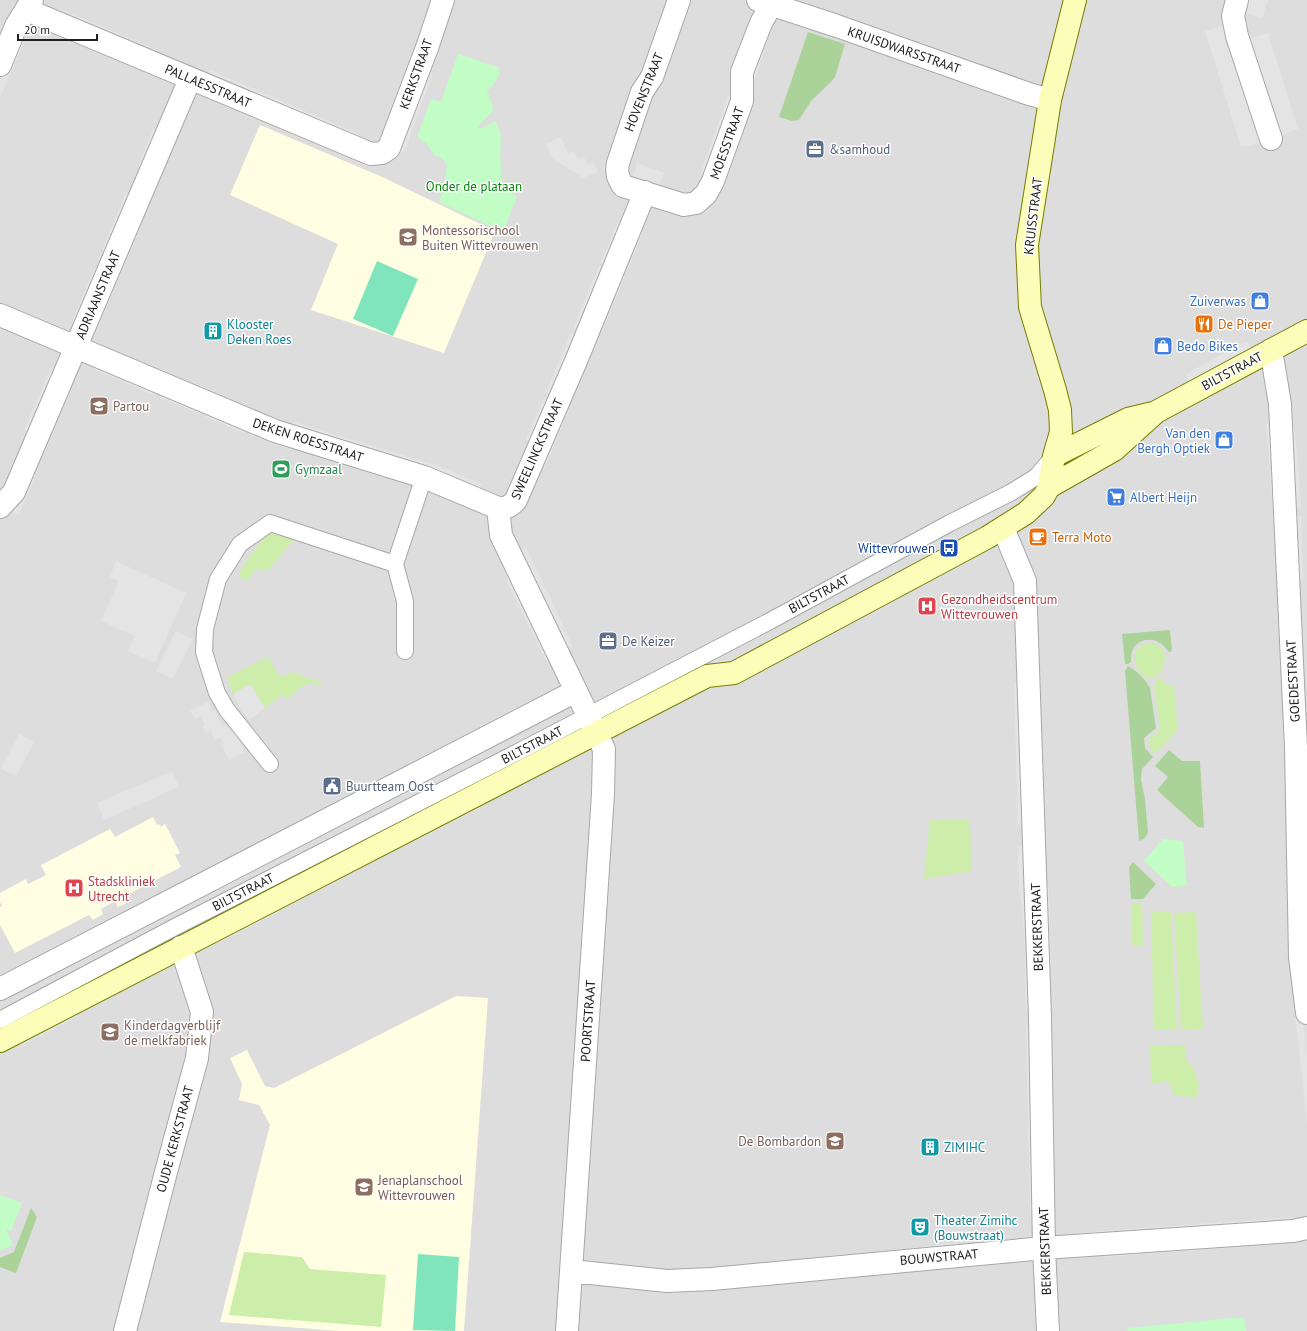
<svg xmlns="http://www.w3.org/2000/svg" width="1307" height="1331" viewBox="0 0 1307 1331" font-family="'PT Sans',sans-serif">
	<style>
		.residential { fill: #dedddd }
		.education { fill: #fffee2 }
		.grass { fill: #cdeeaa }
		.forest { fill: #abd399 }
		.park { fill: #c2fdc6 }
		.pitch { fill: #80e5bc }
		.parking { fill: #e4e4e4 }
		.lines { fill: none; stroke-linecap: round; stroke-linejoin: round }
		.lane-casing { stroke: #a7a7a7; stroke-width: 18 }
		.street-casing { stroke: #a7a7a7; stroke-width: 24 }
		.secondary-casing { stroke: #737f00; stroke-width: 24 }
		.lane { stroke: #fff; stroke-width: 16 }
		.street { stroke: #fff; stroke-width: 22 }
		.secondary { stroke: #fbfdb8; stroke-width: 22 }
		.labels { text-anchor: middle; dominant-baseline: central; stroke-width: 3; stroke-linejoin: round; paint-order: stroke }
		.street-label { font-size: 13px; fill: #202020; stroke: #fff }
		.service-label { font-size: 13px; fill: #4e5e75; stroke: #fff; text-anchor: start }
		.park-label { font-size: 13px; fill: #05880d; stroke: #fff }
		.education-label { font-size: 13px; fill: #785e54; stroke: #fff; text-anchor: start }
		.shop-label { font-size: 13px; fill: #366cbe; stroke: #fff; text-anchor: end }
		.culture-label { font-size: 13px; fill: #0d838f; stroke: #fff; text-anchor: start }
		.food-label { font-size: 13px; fill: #c56008; stroke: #fff; text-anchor: start }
		.leisure-label { font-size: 13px; fill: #27864d; stroke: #fff; text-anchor: start }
		.transit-label { font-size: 13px; fill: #164399; stroke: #fff; text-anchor: end }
		.health-label { font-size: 13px; fill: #be3a42; stroke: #fff; text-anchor: start }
	</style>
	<rect width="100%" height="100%" fill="#f1ede6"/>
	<path class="residential" d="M 0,0 L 1307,0 L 1307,1331 L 0,1331 Z"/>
	<path class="education" d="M 260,125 L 380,176 L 495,231 L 444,353 L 311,310 L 338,244 L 230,195 Z
		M 153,817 L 157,825 L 159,824 L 161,827 L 165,824 L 180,853 L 175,855 L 181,867 L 127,895 L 130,901 L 118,907 L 115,901 L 101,909 L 103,914 L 93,920 L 89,915 L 15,953 L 0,925 L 0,907 L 2,906 L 0,902 L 0,893 L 26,879 L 28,884 L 46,875 L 41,865 L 110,829 L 115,837 Z
		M 456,996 L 488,998 L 464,1331 L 340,1331 L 220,1322 L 270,1125 L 259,1105 L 239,1100 L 242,1084 L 230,1058 L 247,1050 L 265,1086 L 274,1088 Z"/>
	<path class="grass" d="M 271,531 L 295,538 L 267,571 L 263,569 L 255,570 L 250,577 L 250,581 L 238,576 C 247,559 257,545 271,531 Z
		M 1150,643 C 1157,643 1162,648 1165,655 C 1165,665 1161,675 1151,679 C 1134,676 1125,646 1150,643 Z
		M 268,657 L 280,677 L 292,672 L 323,683 L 319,686 C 308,677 295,692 287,700 L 283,694 L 265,708 L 250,684 L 233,694 L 227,677 Z
		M 1160,677 L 1167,685 L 1174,685 L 1178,730 L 1155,754 L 1150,747 L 1148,740 L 1158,732 L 1160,727 L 1154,687 L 1155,682 Z
		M 930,819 L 970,819 L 971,871 L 924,879 Z
		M 1131,904 L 1142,904 L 1143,946 L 1132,946 Z
		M 1171,911 L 1177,1030 L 1154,1030 L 1151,912 Z
		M 1196,912 L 1203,1029 L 1181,1030 L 1174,913 Z
		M 1185,1045 L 1185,1056 L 1189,1064 L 1193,1067 L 1199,1084 L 1197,1097 L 1176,1096 C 1172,1092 1172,1085 1167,1081 L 1151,1084 L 1150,1046 Z
		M 244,1252 L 302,1257 L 310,1269 L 386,1275 L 381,1327 L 229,1315 Z"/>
	<path class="forest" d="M 808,32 L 845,44 L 835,77 L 831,82 L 811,101 L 799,120 L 792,121 L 779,117 Z
		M 1170,630 L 1172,650 L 1171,652 L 1169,652 C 1166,649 1164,645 1160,643 C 1152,637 1138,639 1133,649 C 1131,653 1131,657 1131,662 L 1128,664 L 1125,664 L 1122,634 Z
		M 1128,666 C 1136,670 1146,680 1150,688 L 1156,728 L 1144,738 L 1145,748 L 1153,757 L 1142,769 L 1141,780 L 1145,799 L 1148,833 L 1144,839 L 1139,841 L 1125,671 Z
		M 1169,750 L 1182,761 L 1200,761 L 1204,828 L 1198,827 L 1157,790 L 1168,777 L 1155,766 Z
		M 1133,862 L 1156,884 L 1143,899 L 1131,899 L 1129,867 Z
		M 31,1208 L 37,1217 L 16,1273 L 0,1267 L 0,1258 L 14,1252 Z"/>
	<path class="park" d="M 458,54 L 500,68 C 499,78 495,84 487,90 L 493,108 L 493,111 L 477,127 L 480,129 L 496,121 L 500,131 L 501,143 L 500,155 L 502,180 L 508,192 L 517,196 L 503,232 L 439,202 L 444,188 L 447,165 L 442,158 L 434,155 L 427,144 L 417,137 L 431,99 L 441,102 Z
		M 1163,839 L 1183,841 L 1187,886 L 1172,887 L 1144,861 Z
		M 0,1195 L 22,1203 L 11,1231 L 6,1229 L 13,1245 L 0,1251 Z
		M 1244,1317 L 1246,1331 L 1128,1331 L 1127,1328 Z"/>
	<path class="pitch" d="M 377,261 L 418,279 L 393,336 L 353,319 Z
		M 418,1254 L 459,1257 L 455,1331 L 413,1330 Z"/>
	<path class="parking" d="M 1249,0 L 1268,0 L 1262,19 L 1248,14 L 1244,16 Z
		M 59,8 L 175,58 L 174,62 L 57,12 Z
		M 852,18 L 980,63 L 978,69 L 851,25 Z
		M 765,24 L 772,27 L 756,77 L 748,74 Z
		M 1223,26 L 1260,143 L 1241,147 L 1205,31 Z
		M 21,31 L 26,38 L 0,98 L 0,81 Z
		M 1268,33 L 1298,129 L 1280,136 L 1249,37 L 1252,38 Z
		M 210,70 L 358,134 L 357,138 L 207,76 Z
		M 429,72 L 433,73 L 404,153 L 397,152 Z
		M 728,96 L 735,99 L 709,175 L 701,172 Z
		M 153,130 L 159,133 L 142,167 L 138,165 Z
		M 561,137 L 568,153 L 574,151 L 578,159 L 584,157 L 588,165 L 594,163 L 598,172 L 583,178 L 553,159 L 546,144 Z
		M 637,163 L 664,173 L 658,190 L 632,181 Z
		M 126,193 L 130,195 L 106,252 L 102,250 Z
		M 139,221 L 142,223 L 97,329 L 91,326 Z
		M 618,222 L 622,223 L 607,265 L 601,262 Z
		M 639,231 L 643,232 L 626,273 L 620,270 Z
		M 599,266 L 606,269 L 579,331 L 573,328 Z
		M 94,269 L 98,271 L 79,322 L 73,319 Z
		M 618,274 L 625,277 L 599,337 L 596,336 Z
		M 571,333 L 577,335 L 552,395 L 546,392 Z
		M 1247,341 L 1250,346 L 1252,347 L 1188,381 L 1186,374 Z
		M 96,365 L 159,389 L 156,396 L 95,370 Z
		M 51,368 L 58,371 L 32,434 L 24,430 Z
		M 164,391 L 203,407 L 200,414 L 161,398 Z
		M 544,397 L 550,399 L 531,441 L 526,439 Z
		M 563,404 L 570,407 L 544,469 L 537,466 Z
		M 208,410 L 247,426 L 245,433 L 206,417 Z
		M 294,422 L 406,456 L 441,467 L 481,484 L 480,488 L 481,492 L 293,428 Z
		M 1266,423 L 1272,423 L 1280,509 L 1273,510 Z
		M 252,428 L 290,443 L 288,449 L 249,435 Z
		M 1294,428 L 1298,458 L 1301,508 L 1294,509 L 1288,429 Z
		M 28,471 L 36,475 L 19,515 L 11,512 Z
		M 1294,516 L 1301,516 L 1303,580 L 1297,581 Z
		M 526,547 L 573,647 L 568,650 L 518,548 L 523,549 Z
		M 116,561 L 186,593 L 155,663 L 128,651 L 135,636 L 101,621 L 119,581 L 110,577 Z
		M 510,577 L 550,658 L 545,660 L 506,579 Z
		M 176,631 L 193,639 L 173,679 L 156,671 Z
		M 1014,683 L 1018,683 L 1025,824 L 1018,824 Z
		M 250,684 L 265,708 L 249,720 L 243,712 L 233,694 Z
		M 208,702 L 212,711 L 215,710 L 222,726 L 226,725 L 231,733 L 234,731 L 245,752 L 229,760 L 222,745 L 224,745 L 221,738 L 215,740 L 211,731 L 206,733 L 202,726 L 205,724 L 201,716 L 195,719 L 190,711 Z
		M 19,734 L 34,742 L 16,776 L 1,769 Z
		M 172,771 L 179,787 L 104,820 L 97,803 Z
		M 477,801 L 481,808 L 419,839 L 415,832 Z
		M 1018,846 L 1026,846 L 1034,1009 L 1026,1010 L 1024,929 L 1019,887 Z
		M 341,871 L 345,877 L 286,908 L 282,901 Z
		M 1043,887 L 1049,887 L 1051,965 L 1047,966 Z
		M 275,905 L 279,912 L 219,943 L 216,936 Z
		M 1299,985 L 1307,1056 L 1307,1123 L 1292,986 Z
		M 76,1008 L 79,1016 L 20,1046 L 16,1039 Z
		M 1026,1025 L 1034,1025 L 1037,1212 L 1030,1212 Z
		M 1293,1217 L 1294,1220 L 1076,1237 L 1075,1233 Z
		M 1295,1240 L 1295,1243 L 1106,1257 L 1104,1255 L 1078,1258 L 1077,1255 Z
		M 957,1243 L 963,1248 L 864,1258 L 864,1253 Z
		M 858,1253 L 859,1258 L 764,1268 L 764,1262 Z
		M 799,1279 L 799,1283 L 702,1292 L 702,1287 Z"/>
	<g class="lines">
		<g class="lane-casing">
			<path id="lane" d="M 405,651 L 405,601 L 395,564 L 424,477
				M 270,764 L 227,710 L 217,693 L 204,652 L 205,629 L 218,579 L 240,544 L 270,523 L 395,564
				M 0,1020 L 173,928 L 522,750 L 770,621 L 950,523 L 1010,493 L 1036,477 L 1054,456"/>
		</g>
		<g class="street-casing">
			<path id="street" d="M 679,0 L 652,77 L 642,92 L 618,163 C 616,173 618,178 623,186 L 684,205 L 696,203 L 706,194 L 713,181 L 742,101 L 742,72 L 761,23 L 771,5
				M 758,0 L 837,26 L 1029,94 L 1050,100
				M 1237,0 L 1233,16 L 1237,36 L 1271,139
				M 27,10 L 371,154 L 382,153 L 389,148 L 428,45 L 443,0
				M 0,65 L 16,26 L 32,0
				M 0,315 L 275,431 L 424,477 L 498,508 C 506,509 511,506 516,500 L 576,361 L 645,192
				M 1271,350 L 1280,404 L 1296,748 L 1300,957 L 1307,1013
				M 0,507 L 14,492 L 190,79
				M 498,508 L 501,535 L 604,749 L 603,794 L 567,1331
				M 1003,528 L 1025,581 L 1040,1017 L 1044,1248 L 1048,1331
				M 0,989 L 576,691
				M 571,1271 L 667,1281 L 712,1279 L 1044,1248 L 1293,1231 L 1307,1228
				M 125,1331 L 166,1172 L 197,1058 L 202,1012 L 181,947"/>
		</g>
		<g class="secondary-casing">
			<path id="secondary" d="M 1054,456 L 1128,419 L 1153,413
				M 1049,487 L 1114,450 L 1156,412 L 1307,331
				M 0,1041 L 707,676 L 734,673 L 988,537 L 1026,513 L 1044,496 L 1049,487 L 1054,456 L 1061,432 L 1060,410 L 1055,390 L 1030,307 L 1027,245 L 1050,100 L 1075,0"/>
		</g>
		<use href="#lane" class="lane"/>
		<use href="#street" class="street"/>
		<use href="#secondary" class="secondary"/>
	</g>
	<defs>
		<g id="office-square" transform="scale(1)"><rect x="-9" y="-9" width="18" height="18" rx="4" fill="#5c6f8a" stroke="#fff"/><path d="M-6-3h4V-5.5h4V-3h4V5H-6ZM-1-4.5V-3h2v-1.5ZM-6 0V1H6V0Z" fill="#fff"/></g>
		<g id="school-square" transform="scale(1)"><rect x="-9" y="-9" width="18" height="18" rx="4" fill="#8d6e63" stroke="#fff"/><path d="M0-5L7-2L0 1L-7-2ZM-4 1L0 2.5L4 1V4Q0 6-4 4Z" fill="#fff"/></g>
		<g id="shop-square" transform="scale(1)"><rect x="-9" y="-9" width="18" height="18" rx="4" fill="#3f7fe0" stroke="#fff"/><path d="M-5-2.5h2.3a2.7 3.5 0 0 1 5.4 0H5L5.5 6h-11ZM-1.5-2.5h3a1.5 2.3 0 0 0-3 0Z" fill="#fff"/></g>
		<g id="restaurant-square" transform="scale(1)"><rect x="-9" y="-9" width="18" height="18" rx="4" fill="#e8710a" stroke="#fff"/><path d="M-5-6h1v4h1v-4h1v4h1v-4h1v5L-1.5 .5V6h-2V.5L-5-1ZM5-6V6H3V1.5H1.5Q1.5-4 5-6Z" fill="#fff"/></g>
		<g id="building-square" transform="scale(1)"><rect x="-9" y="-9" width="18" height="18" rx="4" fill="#0f9aa8" stroke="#fff"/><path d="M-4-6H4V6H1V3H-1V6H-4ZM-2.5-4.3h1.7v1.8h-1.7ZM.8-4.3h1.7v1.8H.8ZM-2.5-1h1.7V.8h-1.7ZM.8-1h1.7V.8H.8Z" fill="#fff"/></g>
		<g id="stadium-square" transform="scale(1)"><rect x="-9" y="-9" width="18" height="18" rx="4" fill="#2e9e5b" stroke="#fff"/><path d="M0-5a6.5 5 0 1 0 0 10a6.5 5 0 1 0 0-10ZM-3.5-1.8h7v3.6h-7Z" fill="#fff"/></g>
		<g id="supermarket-square" transform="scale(1)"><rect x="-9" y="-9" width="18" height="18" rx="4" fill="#3f7fe0" stroke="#fff"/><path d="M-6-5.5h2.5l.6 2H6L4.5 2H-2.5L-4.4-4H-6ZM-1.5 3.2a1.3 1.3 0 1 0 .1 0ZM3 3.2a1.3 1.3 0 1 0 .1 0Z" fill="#fff"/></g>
		<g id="cafe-square" transform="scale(1)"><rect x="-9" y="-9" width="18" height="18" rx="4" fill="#e8710a" stroke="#fff"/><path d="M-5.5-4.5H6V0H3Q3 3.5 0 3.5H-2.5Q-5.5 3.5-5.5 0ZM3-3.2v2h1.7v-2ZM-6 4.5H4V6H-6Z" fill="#fff"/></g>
		<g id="bus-square" transform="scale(1)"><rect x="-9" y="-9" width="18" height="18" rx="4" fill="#1a4fb4" stroke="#fff"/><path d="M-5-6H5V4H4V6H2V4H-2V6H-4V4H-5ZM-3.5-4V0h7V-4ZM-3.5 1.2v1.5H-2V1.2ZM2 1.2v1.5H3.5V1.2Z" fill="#fff"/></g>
		<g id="hospital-square" transform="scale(1)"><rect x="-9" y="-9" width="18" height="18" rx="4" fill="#e0444e" stroke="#fff"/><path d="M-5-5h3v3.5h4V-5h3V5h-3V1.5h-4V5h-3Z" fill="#fff"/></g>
		<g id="civic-square" transform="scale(1)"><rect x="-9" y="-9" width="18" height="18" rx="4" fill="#5c6f8a" stroke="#fff"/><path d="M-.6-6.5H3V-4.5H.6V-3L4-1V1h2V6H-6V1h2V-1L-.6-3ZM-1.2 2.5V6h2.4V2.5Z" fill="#fff"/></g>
		<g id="theatre-square" transform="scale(1)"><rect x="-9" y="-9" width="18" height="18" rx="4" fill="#0f9aa8" stroke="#fff"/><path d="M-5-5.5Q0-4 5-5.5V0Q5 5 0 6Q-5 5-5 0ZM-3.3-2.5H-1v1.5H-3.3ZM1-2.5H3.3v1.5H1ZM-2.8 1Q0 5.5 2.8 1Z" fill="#fff"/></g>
	</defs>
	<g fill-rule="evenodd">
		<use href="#office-square" x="815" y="149"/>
		<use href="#school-square" x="408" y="237"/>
		<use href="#shop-square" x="1260" y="301"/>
		<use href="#restaurant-square" x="1204" y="324"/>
		<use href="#building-square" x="213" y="331"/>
		<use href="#shop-square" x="1163" y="346"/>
		<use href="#school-square" x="99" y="406"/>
		<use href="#shop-square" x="1224" y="440"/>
		<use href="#stadium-square" x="281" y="469"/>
		<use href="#supermarket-square" x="1116" y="497"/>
		<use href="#cafe-square" x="1038" y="537"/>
		<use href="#bus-square" x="949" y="548"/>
		<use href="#hospital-square" x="927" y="606"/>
		<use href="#office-square" x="608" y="641"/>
		<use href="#civic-square" x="332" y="786"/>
		<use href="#hospital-square" x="74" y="888"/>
		<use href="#school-square" x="110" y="1032"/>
		<use href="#school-square" x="835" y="1141"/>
		<use href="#building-square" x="930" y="1147"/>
		<use href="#school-square" x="364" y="1187"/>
		<use href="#theatre-square" x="920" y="1227"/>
	</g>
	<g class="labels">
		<g class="street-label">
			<text transform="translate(904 50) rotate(19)">KRUISDWARSSTRAAT</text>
			<text transform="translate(416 74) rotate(-70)">KERKSTRAAT</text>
			<text transform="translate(208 86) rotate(23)">PALLAESSTRAAT</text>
			<text transform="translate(644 92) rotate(-68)">HOVENSTRAAT</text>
			<text transform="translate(727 143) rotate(-70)">MOESSTRAAT</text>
			<text transform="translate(1033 216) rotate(-83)">KRUISSTRAAT</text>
			<text transform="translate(98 295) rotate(-67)">ADRIAANSTRAAT</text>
			<text transform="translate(1232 371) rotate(-28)">BILTSTRAAT</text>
			<text transform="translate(308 440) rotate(18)">DEKEN ROESSTRAAT</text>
			<text transform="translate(537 449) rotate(-66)">SWEELINCKSTRAAT</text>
			<text transform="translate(819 594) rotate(-28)">BILTSTRAAT</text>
			<text transform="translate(1293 681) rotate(-93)">GOEDESTRAAT</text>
			<text transform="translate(532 745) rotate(-27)">BILTSTRAAT</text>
			<text transform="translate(243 892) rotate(-27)">BILTSTRAAT</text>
			<text transform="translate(1037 927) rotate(-92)">BEKKERSTRAAT</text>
			<text transform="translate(588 1021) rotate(-86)">POORTSTRAAT</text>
			<text transform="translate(175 1139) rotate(-75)">OUDE KERKSTRAAT</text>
			<text transform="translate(1045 1251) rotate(-92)">BEKKERSTRAAT</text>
			<text transform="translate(939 1257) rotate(-5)">BOUWSTRAAT</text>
		</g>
		<g class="service-label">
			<text x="829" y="149">&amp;samhoud</text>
			<text x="622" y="641">De Keizer</text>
			<text x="346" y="786">Buurtteam Oost</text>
		</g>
		<g class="park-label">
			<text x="474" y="186">Onder de plataan</text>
		</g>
		<g class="education-label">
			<text x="422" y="230">Montessorischool<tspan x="422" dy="15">Buiten Wittevrouwen</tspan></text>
			<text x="113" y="406">Partou</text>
			<text x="124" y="1025">Kinderdagverblijf<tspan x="124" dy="15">de melkfabriek</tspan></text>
			<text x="821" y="1141" text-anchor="end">De Bombardon</text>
			<text x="378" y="1180">Jenaplanschool<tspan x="378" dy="15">Wittevrouwen</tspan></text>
		</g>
		<g class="shop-label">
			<text x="1246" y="301">Zuiverwas</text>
			<text x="1177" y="346" text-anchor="start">Bedo Bikes</text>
			<text x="1210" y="433">Van den<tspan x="1210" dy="15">Bergh Optiek</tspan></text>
			<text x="1130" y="497" text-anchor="start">Albert Heijn</text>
		</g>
		<g class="culture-label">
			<text x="227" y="324">Klooster<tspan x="227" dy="15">Deken Roes</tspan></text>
			<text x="944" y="1147">ZIMIHC</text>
			<text x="934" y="1220">Theater Zimihc<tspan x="934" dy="15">(Bouwstraat)</tspan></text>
		</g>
		<g class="food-label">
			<text x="1218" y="324">De Pieper</text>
			<text x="1052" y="537">Terra Moto</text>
		</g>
		<g class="leisure-label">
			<text x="295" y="469">Gymzaal</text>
		</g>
		<g class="transit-label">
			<text x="935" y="548">Wittevrouwen</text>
		</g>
		<g class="health-label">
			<text x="941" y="599">Gezondheidscentrum<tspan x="941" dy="15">Wittevrouwen</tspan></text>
			<text x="88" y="881">Stadskliniek<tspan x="88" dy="15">Utrecht</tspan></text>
		</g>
	</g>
	<path d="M18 34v6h79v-6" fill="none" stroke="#202020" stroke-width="2"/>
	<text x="24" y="34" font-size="12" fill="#202020" stroke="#ffffff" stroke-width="3" paint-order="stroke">20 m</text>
</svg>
